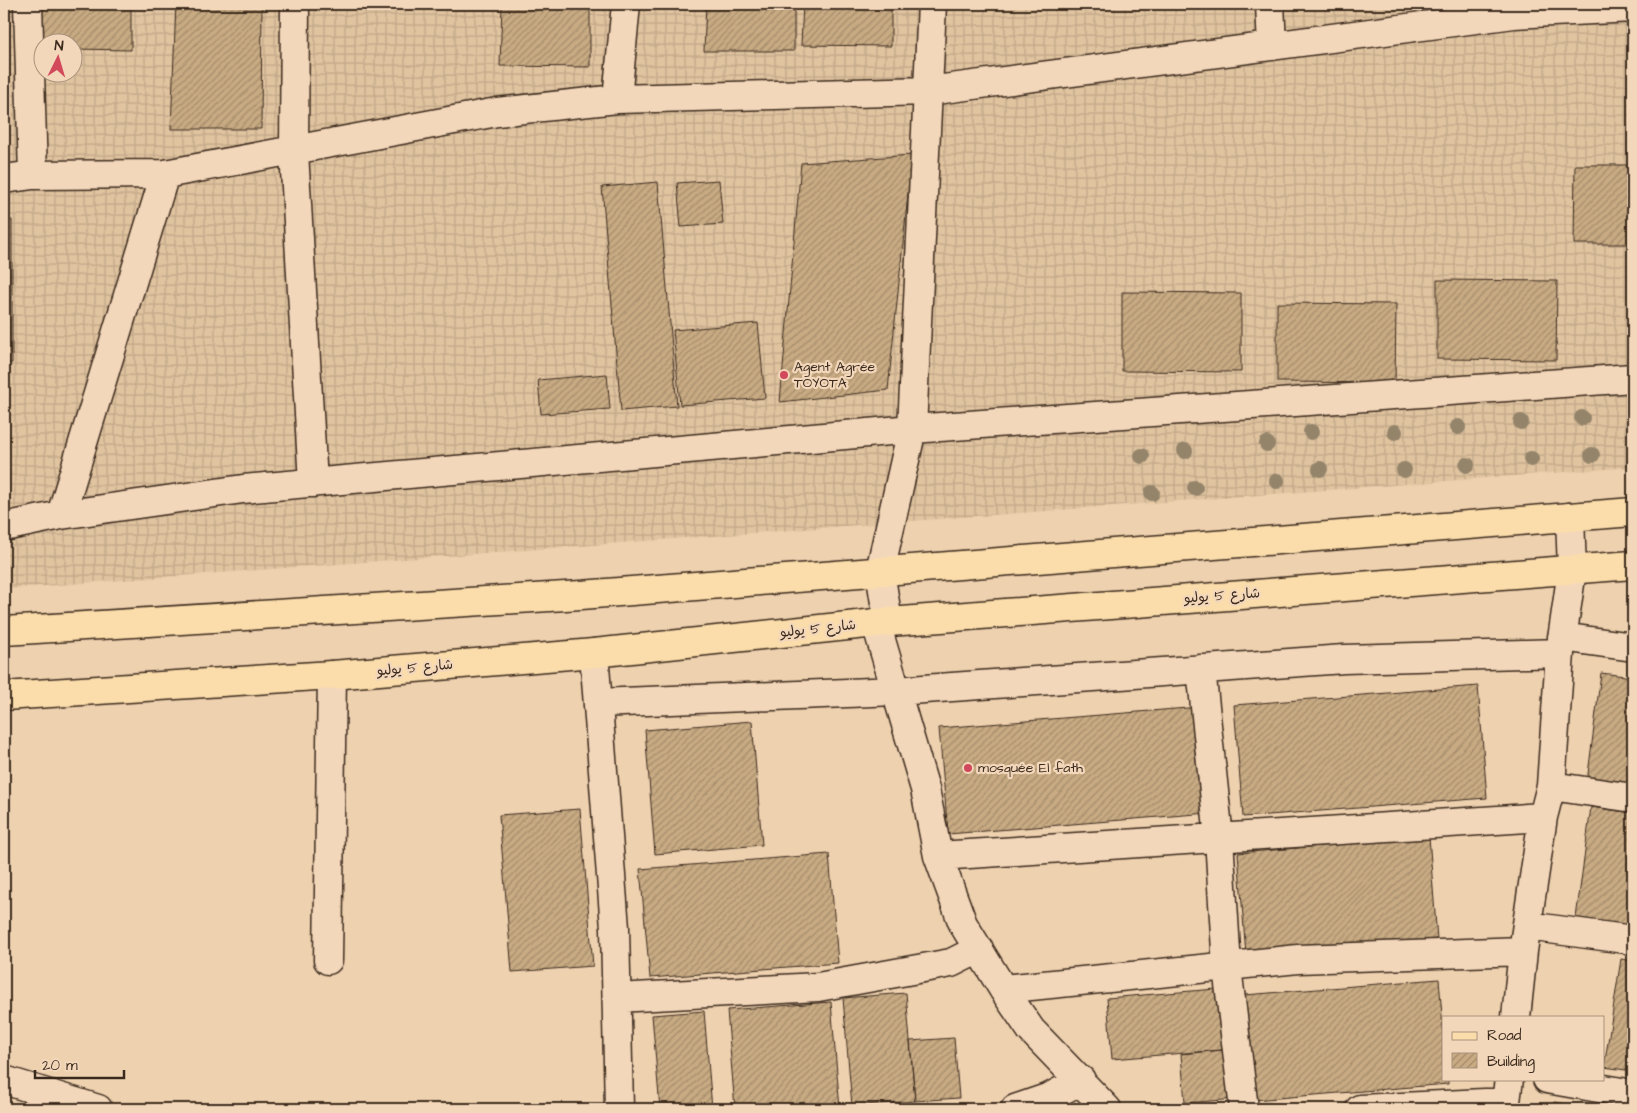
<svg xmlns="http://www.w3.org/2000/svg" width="1637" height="1113" viewBox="0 0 1637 1113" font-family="'Architects Daughter','Playpen Sans Arabic',sans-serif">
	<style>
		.industrial { fill: url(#industrial-grid); fill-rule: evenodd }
		.building { fill: url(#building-hatch); stroke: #3b2a1e }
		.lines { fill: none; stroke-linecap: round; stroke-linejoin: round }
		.minor-casing { stroke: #3b2a1e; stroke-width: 31 }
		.major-casing { stroke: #3b2a1e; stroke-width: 31 }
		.minor { stroke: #f3d7ba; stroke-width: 28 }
		.major { stroke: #fbddab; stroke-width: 28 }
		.tree { fill: #94846b }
		.poi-dot { fill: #d1495b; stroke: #f3d7ba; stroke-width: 2 }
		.labels { text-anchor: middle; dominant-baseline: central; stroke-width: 4.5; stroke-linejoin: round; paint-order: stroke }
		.poi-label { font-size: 14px; fill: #3b2a1e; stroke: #f3d7ba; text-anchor: start }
		.street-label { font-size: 14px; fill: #3b2a1e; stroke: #f3d7ba }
	</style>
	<defs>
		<pattern id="industrial-grid" width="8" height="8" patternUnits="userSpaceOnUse" patternTransform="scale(1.25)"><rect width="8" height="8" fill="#e0c39f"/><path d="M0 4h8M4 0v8" fill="none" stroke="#c1a888"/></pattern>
		<pattern id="building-hatch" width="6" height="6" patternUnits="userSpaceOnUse" patternTransform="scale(1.25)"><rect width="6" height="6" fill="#c8ab83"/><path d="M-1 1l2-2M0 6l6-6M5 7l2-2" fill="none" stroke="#a48b6b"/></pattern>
	</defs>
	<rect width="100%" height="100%" fill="#eed1af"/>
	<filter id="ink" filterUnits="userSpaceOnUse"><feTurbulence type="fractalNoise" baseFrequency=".02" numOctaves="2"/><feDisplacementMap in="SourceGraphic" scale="10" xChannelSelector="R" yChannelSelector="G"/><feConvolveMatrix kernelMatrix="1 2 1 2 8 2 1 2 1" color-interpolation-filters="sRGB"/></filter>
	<g filter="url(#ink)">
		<path class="industrial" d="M 4,4 L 1633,4 L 1633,467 L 4,589 ZM 42,42 L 72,42 L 72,72 L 42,72 Z"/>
		<path class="building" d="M 43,4 L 131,4 L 131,50 L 72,49 L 72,42 L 42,42 L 41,49 Z
			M 176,4 L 262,4 L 261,129 L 171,129 Z
			M 502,4 L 590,4 L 590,67 L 500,66 Z
			M 706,4 L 794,4 L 794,51 L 704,51 Z
			M 803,4 L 891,4 L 891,46 L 801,45 Z
			M 912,155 L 888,390 L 780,402 L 801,163 Z
			M 1575,165 L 1633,165 L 1633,244 L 1574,244 Z
			M 719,180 L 723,224 L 681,227 L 677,183 Z
			M 658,182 L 677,406 L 621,411 L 602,187 Z
			M 4,220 L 12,220 L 12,363 L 4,363 Z
			M 1437,280 L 1557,281 L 1556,360 L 1437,359 Z
			M 1122,292 L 1241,293 L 1241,372 L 1122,371 Z
			M 1277,303 L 1396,304 L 1395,383 L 1277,382 Z
			M 758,323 L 765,398 L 680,405 L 673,330 Z
			M 607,374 L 610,409 L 541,414 L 538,380 Z
			M 1601,673 L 1633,677 L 1633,788 L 1587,782 Z
			M 1478,686 L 1487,798 L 1243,817 L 1234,705 Z
			M 1200,707 L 1209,813 L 948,834 L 939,728 Z
			M 752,721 L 762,845 L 655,854 L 645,730 Z
			M 1591,807 L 1633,813 L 1633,926 L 1576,918 Z
			M 580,809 L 593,966 L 512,972 L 499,815 Z
			M 1429,837 L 1437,939 L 1246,955 L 1238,853 Z
			M 829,854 L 838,963 L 650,978 L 640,869 Z
			M 1621,959 L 1633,961 L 1633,1071 L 1604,1067 Z
			M 1439,979 L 1443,1028 L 1443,1079 L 1448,1079 L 1448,1084 L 1254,1100 L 1245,995 Z
			M 1228,988 L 1233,1049 L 1112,1059 L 1107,998 Z
			M 906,993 L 915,1101 L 852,1106 L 843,998 Z
			M 831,1002 L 840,1109 L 735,1109 L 727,1010 Z
			M 704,1011 L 712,1109 L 660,1109 L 652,1015 Z
			M 954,1038 L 959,1098 L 915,1101 L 910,1041 Z
			M 1233,1049 L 1237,1099 L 1185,1103 L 1181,1054 Z
			M 1554,1102 L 1602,1109 L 1553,1109 Z"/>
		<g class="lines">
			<g class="minor-casing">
				<path id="minor" d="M 28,4 L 33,175
					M 295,4 L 294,152 L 313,483
					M 1270,4 L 1272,46
					M 1514,4 L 1514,14 L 1633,8
					M 617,99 L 626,4
					M 4,179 L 33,175 L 165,174 L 497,112 L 617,99 L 928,91 L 1514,14
					M 61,515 L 165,174
					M 4,527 L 61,515 L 243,489 L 912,429 L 1633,378
					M 888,622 L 880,571 L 912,429 L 932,4
					M 876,623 L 896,691 L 1344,659 L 1560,653
					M 1562,637 L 1633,647
					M 594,653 L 615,928 L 619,1109
					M 1201,669 L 1219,838 L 1227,967 L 1244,1109
					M 598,703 L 896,691 L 925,789 L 938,856 L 963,924 L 1003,989 L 1031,1030 L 1107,1109
					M 1551,786 L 1633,798
					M 938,856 L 1543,817
					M 1527,926 L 1633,940
					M 328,960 L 332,675
					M 1003,989 L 1298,959 L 1523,951
					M 617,998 L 818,987 L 951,963 L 979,949
					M 1516,1017 L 1523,951 L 1543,817 L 1551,786 L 1560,653 L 1572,570 L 1570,517
					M 1547,1079 L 1633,1094
					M 4,1080 L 98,1109
					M 1015,1109 L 1050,1097 L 1081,1080
					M 1360,1109 L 1505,1102
					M 1505,1109 L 1509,1079"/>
			</g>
			<g class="major-casing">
				<path id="major" d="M 4,631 L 581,595 L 1633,512
					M 4,696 L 332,675 L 594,653 L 876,623 L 1633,565"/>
			</g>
			<use href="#minor" class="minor"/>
			<use href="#major" class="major"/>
		</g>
		<g class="tree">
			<circle cx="1582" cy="418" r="8"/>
			<circle cx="1521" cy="422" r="8"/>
			<circle cx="1458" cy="427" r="8"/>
			<circle cx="1311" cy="432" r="8"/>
			<circle cx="1395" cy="432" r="8"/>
			<circle cx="1267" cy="444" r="8"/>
			<circle cx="1185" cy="451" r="8"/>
			<circle cx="1592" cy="455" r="8"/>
			<circle cx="1142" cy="456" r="8"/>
			<circle cx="1531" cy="459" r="8"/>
			<circle cx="1467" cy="465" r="8"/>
			<circle cx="1320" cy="469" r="8"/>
			<circle cx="1404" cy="470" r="8"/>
			<circle cx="1277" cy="481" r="8"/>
			<circle cx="1195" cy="488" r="8"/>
			<circle cx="1152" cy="493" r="8"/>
		</g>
	</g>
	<g class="poi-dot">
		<circle cx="784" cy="375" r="5"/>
		<circle cx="968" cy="768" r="5"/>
	</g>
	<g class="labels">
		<g class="poi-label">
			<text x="794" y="367">Agent Agrée<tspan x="794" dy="16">TOYOTA</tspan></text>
			<text x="978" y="768">mosquée El fath</text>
		</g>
		<g class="street-label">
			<text transform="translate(1222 596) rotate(-4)">شارع 5 يوليو</text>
			<text transform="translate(818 629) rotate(-6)">شارع 5 يوليو</text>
			<text transform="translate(415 668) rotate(-5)">شارع 5 يوليو</text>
		</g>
	</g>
	<rect width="1637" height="1113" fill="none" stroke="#f3d7ba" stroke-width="20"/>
	<rect x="10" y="10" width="1617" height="1093" fill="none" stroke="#3b2a1e" stroke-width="2" filter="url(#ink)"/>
	<rect x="1442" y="1016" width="162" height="65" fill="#f3d7ba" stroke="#a9927c"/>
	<rect x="1452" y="1032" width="25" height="8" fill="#fbddab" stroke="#a9927c"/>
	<text x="1487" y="1040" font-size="15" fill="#3b2a1e">Road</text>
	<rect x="1452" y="1053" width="25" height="15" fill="url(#building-hatch)" stroke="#a9927c"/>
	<text x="1487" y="1066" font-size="15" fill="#3b2a1e">Building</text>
	<g transform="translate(58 58) rotate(5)"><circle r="24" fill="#f3d7ba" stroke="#a9927c"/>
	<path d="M0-4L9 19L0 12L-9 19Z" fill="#d1495b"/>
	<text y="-8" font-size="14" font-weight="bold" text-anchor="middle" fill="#3b2a1e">N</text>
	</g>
	<path d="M35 1070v8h89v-8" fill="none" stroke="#3b2a1e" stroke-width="2.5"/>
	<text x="42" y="1070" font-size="15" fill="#3b2a1e" stroke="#f3d7ba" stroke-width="4" paint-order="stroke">20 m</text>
</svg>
